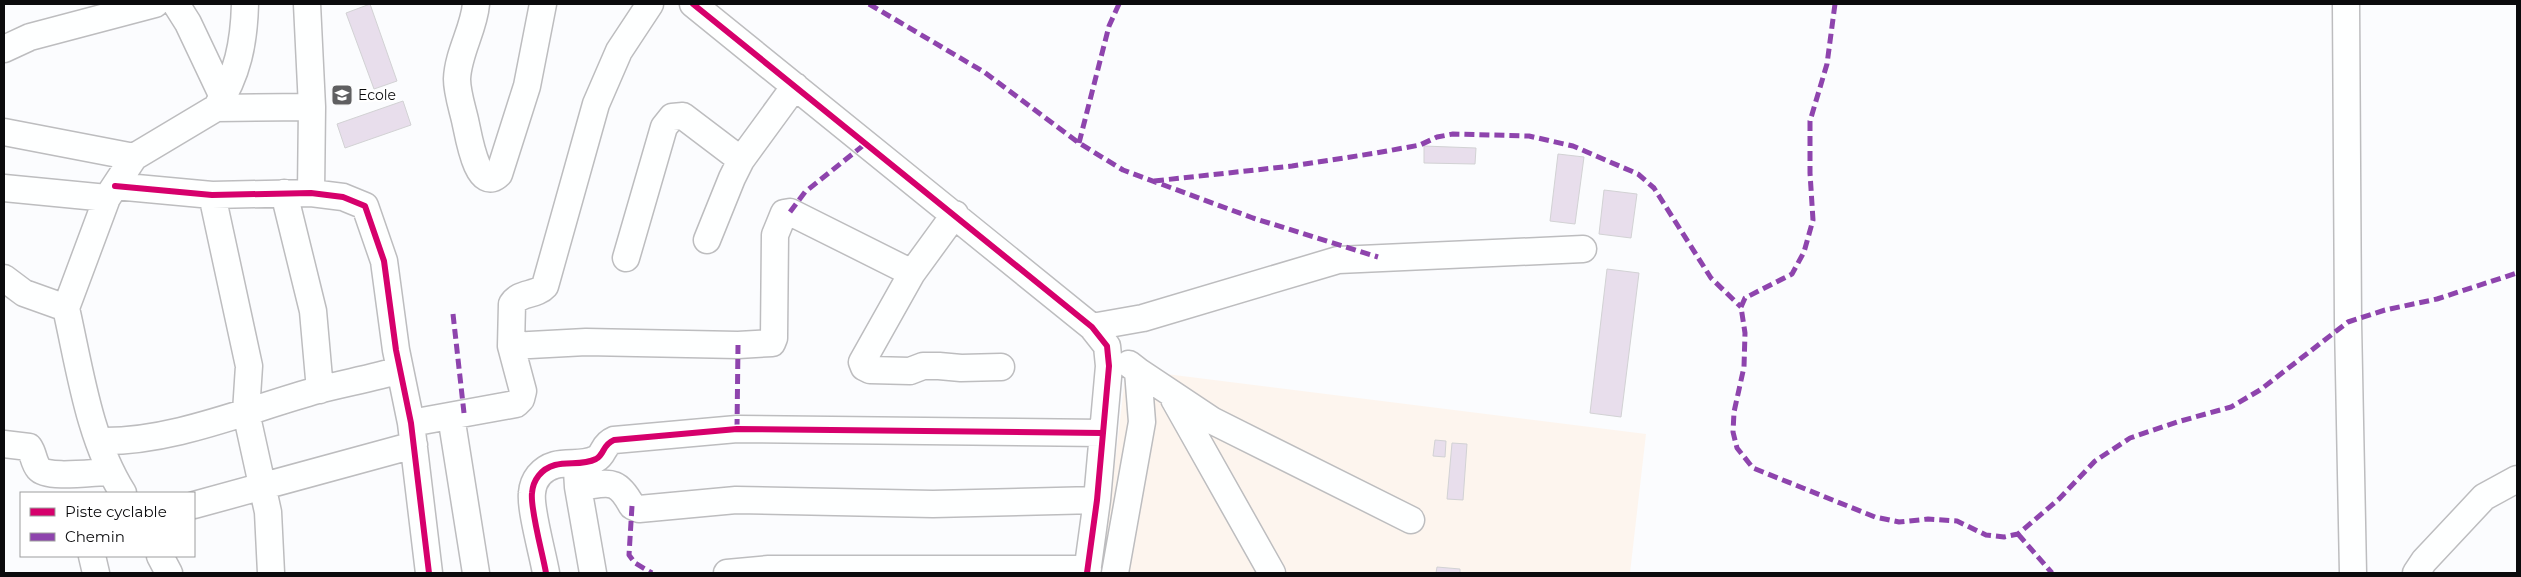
<svg xmlns="http://www.w3.org/2000/svg" width="2521" height="577" viewBox="0 0 2521 577" font-family="Montserrat,sans-serif">
	<style>
		.education { fill: #fdf5ee }
		.building { fill: #e8deec; stroke: #d2d2d4 }
		.lines { fill: none; stroke-linecap: round; stroke-linejoin: round }
		.minor-casing { stroke: #bdbdbf; stroke-width: 29 }
		.minor { stroke: #feffff; stroke-width: 26 }
		.quiet { stroke: #8e44ad; stroke-width: 5; stroke-dasharray: 10 5; stroke-linecap: butt }
		.cycleway-casing { stroke: #fff; stroke-width: 9 }
		.cycleway { stroke: #d6006c; stroke-width: 6 }
		.labels { text-anchor: middle; dominant-baseline: central; stroke-width: 4.5; stroke-linejoin: round; paint-order: stroke }
		.poi-label { font-size: 14px; fill: #0b0b0d; stroke: #fff; text-anchor: start }
	</style>
	<rect width="100%" height="100%" fill="#fbfcfe"/>
	<path class="education" d="M 1126,369 L 1646,434 L 1630,573 L 1102,573 Z"/>
	<path class="building" d="M 370,4 L 397,81 L 374,89 L 346,13 Z
		M 403,101 L 411,125 L 345,148 L 337,124 Z
		M 1424,146 L 1476,148 L 1475,164 L 1424,163 Z
		M 1558,154 L 1584,157 L 1575,224 L 1550,221 Z
		M 1604,190 L 1637,194 L 1631,238 L 1599,234 Z
		M 1607,269 L 1639,273 L 1621,417 L 1590,413 Z
		M 1435,440 L 1446,441 L 1445,457 L 1433,456 Z
		M 1452,443 L 1467,444 L 1463,500 L 1447,499 Z
		M 1437,567 L 1460,569 L 1460,573 L 1436,573 Z"/>
	<g class="lines">
		<g class="minor-casing">
			<path id="minor" d="M 176,4 L 188,23 L 223,97
				M 307,4 L 312,107 L 311,193
				M 476,4 C 474,29 458,53 457,79 C 457,92 462,107 465,120 C 468,132 477,196 499,174 L 527,86 L 543,4
				M 693,4 L 1092,327 L 1107,346 L 1109,366 L 1097,500 L 1087,573
				M 2346,4 L 2348,322 L 2353,573
				M 4,49 L 30,37 L 155,4
				M 216,108 L 312,107
				M 4,132 L 134,157
				M 115,186 L 212,195 L 311,193 L 343,197 L 365,206 L 384,261 L 396,350 L 411,423 L 429,573
				M 4,188 L 107,198
				M 284,193 L 313,311 L 320,390
				M 212,195 L 249,366 L 246,412 L 268,512 L 271,573
				M 955,214 L 912,273 L 862,362 L 864,367 L 870,370 L 910,371 L 923,366 L 939,366 L 961,368 L 1001,367
				M 707,240 L 732,178 L 741,160 L 795,86
				M 626,258 L 664,127 L 672,117 L 683,116 L 741,160
				M 4,278 L 24,293 L 66,308 C 80,370 89,439 123,493
				M 66,308 L 107,198 L 134,157 L 216,108 C 238,75 244,42 245,4
				M 1092,327 L 1143,318 L 1338,260 L 1583,249
				M 511,346 L 586,342 L 738,345 L 772,343 L 774,338 L 775,235 L 784,213 L 790,212 L 912,273
				M 1138,371 L 1213,421 L 1411,520
				M 1174,399 L 1272,573
				M 451,416 L 476,573
				M 411,423 L 516,404 L 521,399 L 523,391 L 511,346 L 512,304 C 519,292 536,296 545,286 L 596,104 L 619,51 L 650,4
				M 99,441 C 171,443 249,409 318,390 C 345,383 373,378 400,370
				M 4,444 L 29,447 C 34,454 33,462 39,469 C 47,479 95,472 109,472
				M 577,470 L 578,487 L 593,573
				M 578,487 C 608,484 616,476 632,506 L 639,509 L 736,500 L 933,504 L 1097,500
				M 194,505 L 414,445
				M 92,556 L 96,573
				M 160,556 L 169,573
				M 546,573 C 543,555 530,509 532,493 C 533,480 541,469 555,465 C 568,461 582,466 596,459 C 605,454 602,445 614,440 L 737,429 L 1102,433
				M 727,573 L 769,569 L 1088,569
				M 1115,573 L 1142,422 L 1138,371 L 1129,364
				M 2416,573 L 2424,561 L 2484,497 L 2517,479"/>
		</g>
		<use href="#minor" class="minor"/>
		<path class="quiet" d="M 869,4 L 984,72 L 1079,143 L 1123,170 L 1253,218 L 1378,257
			M 1835,4 L 1827,64 L 1810,121 L 1810,173 L 1813,220 L 1804,252 L 1792,274 L 1745,298 L 1741,307 L 1745,333 L 1744,367 L 1734,412 L 1733,432 L 1737,448 L 1753,468 L 1875,517 L 1899,522 L 1928,519 L 1957,521 L 1986,535 L 2004,537 L 2018,534 L 2059,499 L 2095,461 L 2130,438 L 2177,422 L 2231,407 L 2260,390 L 2348,322 L 2385,310 L 2437,299 L 2517,273
			M 1079,143 L 1109,26 L 1119,4
			M 1154,181 L 1292,166 L 1376,153 L 1420,145 L 1437,137 L 1453,134 L 1529,136 L 1573,146 L 1638,174 L 1654,188 L 1711,278 L 1741,307
			M 790,212 L 805,192 L 865,144
			M 453,314 L 464,413
			M 737,429 L 738,345
			M 632,506 L 629,555 L 635,563 L 652,573
			M 2018,534 L 2052,573"/>
		<g class="cycleway-casing">
			<path id="cycleway" d="M 693,4 L 1092,327 L 1107,346 L 1109,366 L 1097,500 L 1087,573
				M 115,186 L 212,195 L 311,193 L 343,197 L 365,206 L 384,261 L 396,350 L 411,423 L 429,573
				M 546,573 C 543,555 530,509 532,493 C 533,480 541,469 555,465 C 568,461 582,466 596,459 C 605,454 602,445 614,440 L 737,429 L 1102,433"/>
		</g>
		<use href="#cycleway" class="cycleway"/>
	</g>
	<defs>
		<g id="school-square" transform="scale(1.125)"><rect x="-9" y="-9" width="18" height="18" rx="4" fill="#5f5f61" stroke="#fff"/><path d="M0-5L7-2L0 1L-7-2ZM-4 1L0 2.5L4 1V4Q0 6-4 4Z" fill="#fff"/></g>
	</defs>
	<g fill-rule="evenodd">
		<use href="#school-square" x="342" y="95"/>
	</g>
	<g class="labels">
		<g class="poi-label">
			<text x="358" y="95">Ecole</text>
		</g>
	</g>
	<rect width="2521" height="577" fill="none" stroke="#0b0b0d" stroke-width="10"/>
	<rect x="20" y="492" width="175" height="65" fill="#ffffff" stroke="#9d9d9e"/>
	<rect x="30" y="508" width="25" height="8" fill="#d6006c" stroke="#9d9d9e"/>
	<text x="65" y="517" font-size="15" fill="#0b0b0d">Piste cyclable</text>
	<rect x="30" y="533" width="25" height="8" fill="#8e44ad" stroke="#9d9d9e"/>
	<text x="65" y="542" font-size="15" fill="#0b0b0d">Chemin</text>
</svg>
